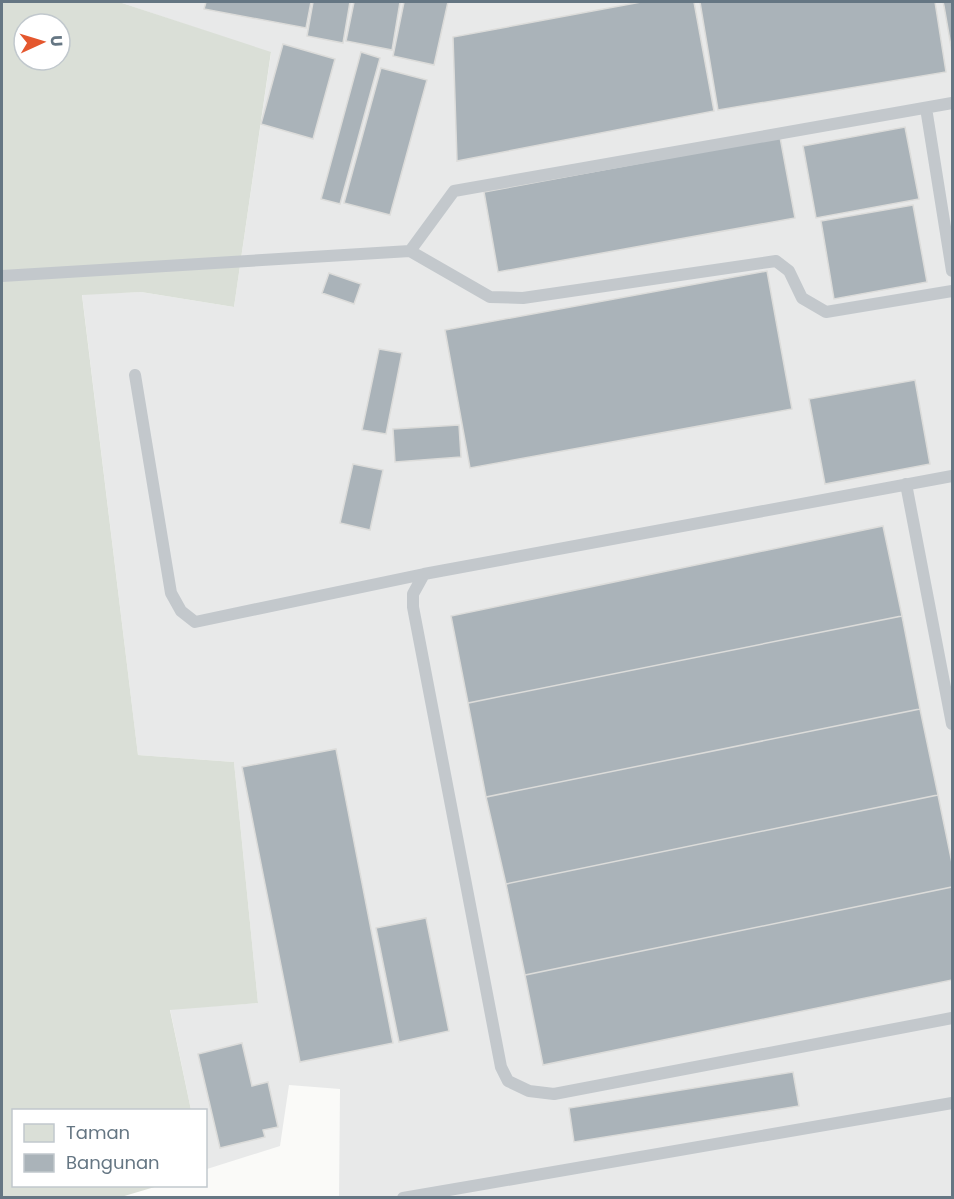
<svg xmlns="http://www.w3.org/2000/svg" width="954" height="1199" viewBox="0 0 954 1199" font-family="Poppins,sans-serif">
	<style>
		.built { fill: #e8e9e9 }
		.green { fill: #dadfd7; fill-rule: evenodd }
		.building { fill: #aab3b9; stroke: #dcdcda; stroke-width: 1.5 }
		.lines { fill: none; stroke-linecap: round; stroke-linejoin: round }
		.service { stroke: #c3c8cc; stroke-width: 12 }
	</style>
	<rect width="100%" height="100%" fill="#fafaf8"/>
	<path class="built" d="M 119,2 L 952,2 L 952,1197 L 339,1197 L 340,1089 L 289,1085 L 280,1146 L 207,1169 L 206,1165 L 206,1110 L 191,1110 L 170,1009 L 258,1003 L 234,762 L 138,755 L 82,294 L 141,292 L 234,307 L 271,53 Z"/>
	<path class="green" d="M 2,2 L 119,2 L 271,52 L 234,307 L 141,292 L 82,295 L 138,755 L 234,762 L 258,1003 L 170,1010 L 191,1110 L 14,1110 L 14,1186 L 158,1186 L 121,1197 L 2,1198 ZM 24,24 L 60,24 L 60,60 L 24,60 Z"/>
	<path class="building" d="M 206,2 L 311,2 L 306,28 L 204,9 Z
		M 313,2 L 350,2 L 343,43 L 307,36 Z
		M 354,2 L 400,2 L 392,50 L 346,41 Z
		M 404,2 L 448,2 L 434,65 L 393,56 Z
		M 641,2 L 694,2 L 714,111 L 457,161 L 453,37 Z
		M 700,2 L 935,2 L 946,72 L 718,110 Z
		M 943,2 L 952,2 L 952,52 L 944,6 Z
		M 283,44 L 335,59 L 313,139 L 261,124 Z
		M 361,52 L 380,58 L 340,204 L 321,199 Z
		M 381,68 L 427,80 L 390,215 L 344,203 Z
		M 905,127 L 919,199 L 816,218 L 803,146 Z
		M 780,137 L 795,218 L 498,272 L 484,192 Z
		M 913,205 L 927,282 L 834,299 L 821,221 Z
		M 767,271 L 792,409 L 470,468 L 445,330 Z
		M 329,273 L 361,284 L 354,304 L 322,293 Z
		M 379,349 L 402,353 L 386,434 L 362,430 Z
		M 915,380 L 930,464 L 825,484 L 809,399 Z
		M 459,425 L 461,457 L 395,462 L 393,429 Z
		M 353,464 L 383,470 L 370,530 L 340,523 Z
		M 883,526 L 902,616 L 468,703 L 451,616 Z
		M 902,616 L 920,709 L 486,797 L 468,703 Z
		M 920,709 L 938,795 L 506,884 L 486,797 Z
		M 336,749 L 393,1043 L 300,1062 L 242,767 Z
		M 938,795 L 952,863 L 952,887 L 525,975 L 506,884 Z
		M 952,887 L 952,980 L 543,1065 L 525,975 Z
		M 426,918 L 449,1031 L 399,1042 L 376,928 Z
		M 242,1043 L 252,1086 L 268,1082 L 278,1127 L 263,1130 L 265,1137 L 220,1148 L 198,1054 Z
		M 793,1072 L 799,1106 L 574,1142 L 569,1108 Z"/>
	<g class="lines">
		<path class="service" d="M 926,108 L 952,271
			M 410,251 L 490,297 L 523,298 L 776,261 L 789,271 L 802,298 L 826,312 L 952,291
			M 2,276 L 410,251 L 454,191 L 952,103
			M 135,375 L 171,593 L 181,611 L 195,622 L 424,574
			M 952,476 L 424,574 L 413,594 L 413,607 L 501,1067 L 508,1081 L 529,1091 L 554,1094 L 952,1018
			M 906,484 L 952,724
			M 403,1198 L 952,1103"/>
	</g>
	<rect width="954" height="1199" fill="none" stroke="#657683" stroke-width="6"/>
	<rect x="12" y="1109" width="195" height="78" fill="#ffffff" stroke="#c1c8cd" stroke-width="1.5"/>
	<rect x="24" y="1124" width="30" height="18" fill="#dadfd7" stroke="#c1c8cd" stroke-width="1.5"/>
	<text x="66" y="1139" font-size="18" fill="#657683">Taman</text>
	<rect x="24" y="1154" width="30" height="18" fill="#aab3b9" stroke="#c1c8cd" stroke-width="1.5"/>
	<text x="66" y="1169" font-size="18" fill="#657683">Bangunan</text>
	<g transform="translate(42 42) rotate(86)"><circle r="28" fill="#ffffff" stroke="#c1c8cd" stroke-width="1.5"/>
	<path d="M0-4.5L10 22L0 15L-10 22Z" fill="#e4572e"/>
	<text y="-9" font-size="16" font-weight="bold" text-anchor="middle" fill="#657683">U</text>
	</g>
</svg>
